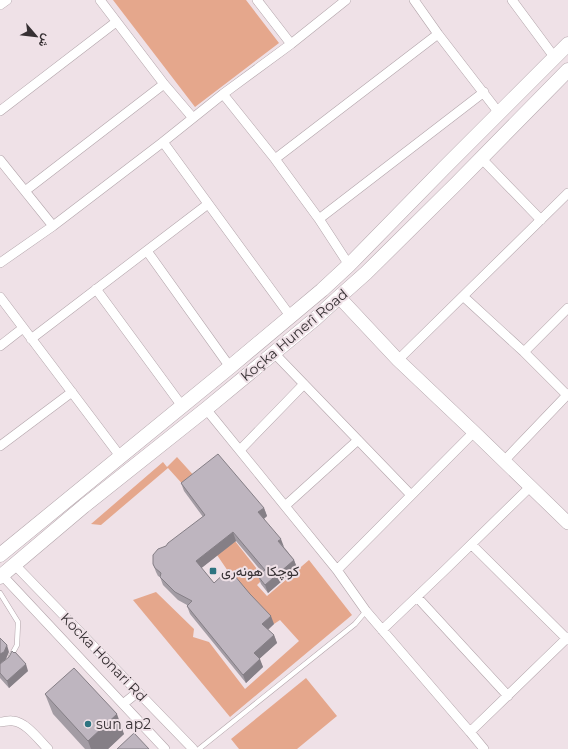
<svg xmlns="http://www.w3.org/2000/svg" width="568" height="749" viewBox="0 0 568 749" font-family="Montserrat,Vazirmatn,sans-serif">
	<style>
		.green { fill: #e5a78c }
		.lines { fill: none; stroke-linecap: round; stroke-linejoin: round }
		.lane-casing { stroke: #b2a4aa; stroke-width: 5.5 }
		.street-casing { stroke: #b2a4aa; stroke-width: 10 }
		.secondary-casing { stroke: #b2a4aa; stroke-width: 14 }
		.primary-casing { stroke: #b2a4aa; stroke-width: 15 }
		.lane { stroke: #fff; stroke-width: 4.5 }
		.street { stroke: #fff; stroke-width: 9 }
		.secondary { stroke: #fff; stroke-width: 13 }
		.primary { stroke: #fff; stroke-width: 14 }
		.wall { fill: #a39ca4 }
		.shaded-wall { fill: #857f86 }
		.building { fill: #beb5bf; stroke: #857f86 }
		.poi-dot { fill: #2e7481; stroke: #efe1e7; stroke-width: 1.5 }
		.labels { text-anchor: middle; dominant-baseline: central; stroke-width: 4; stroke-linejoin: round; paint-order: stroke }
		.street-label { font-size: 14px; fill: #363033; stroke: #efe1e7 }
		.poi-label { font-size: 14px; fill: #363033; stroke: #efe1e7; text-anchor: start }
	</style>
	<rect width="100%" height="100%" fill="#efe1e7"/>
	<path class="green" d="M 113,0 L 246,0 L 279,43 L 195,107 Z
		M 177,457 L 196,478 L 186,488 L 168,468 L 101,525 L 91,524 L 163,462 L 167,467 Z
		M 235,541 L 264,578 L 257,585 L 267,596 L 309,560 L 352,615 L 230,717 L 133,600 L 156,592 L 194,629 L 193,637 L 209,642 L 245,689 L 299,641 L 280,620 L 274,624 L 232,577 L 217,555 Z
		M 306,678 L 337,716 L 297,749 L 239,749 L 231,739 Z"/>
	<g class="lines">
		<g class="lane-casing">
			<path id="lane" d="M 0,593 L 18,622 L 17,645 L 11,656
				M 199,749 L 355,624 L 366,611"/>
		</g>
		<g class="street-casing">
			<path id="street" d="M 100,0 L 164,84 L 193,118
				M 257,0 L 291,44
				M 414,0 L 438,34 L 499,113
				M 512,0 L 555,58
				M 0,5 L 7,0
				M 223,94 L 275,159 L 319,219 L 349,265
				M 0,111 L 116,22
				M 163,142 L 291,317
				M 481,158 L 541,220
				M 275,159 L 438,34
				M 0,160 L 53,226
				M 25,191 L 164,84
				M 319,219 L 484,92
				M 147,251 L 230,367
				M 0,263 L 53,226 L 163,142 L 223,94 L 291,44 L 346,0
				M 96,289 L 182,406
				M 0,297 L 120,456
				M 464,297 L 524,352 L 567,395
				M 31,339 L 208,204
				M 0,346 L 23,328
				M 524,352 L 568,308
				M 274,353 L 411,495
				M 398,360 L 568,193
				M 206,409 L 337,570 L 366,611 L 470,732 L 568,637
				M 0,446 L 72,392
				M 240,450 L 304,384
				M 504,461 L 568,394
				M 285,506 L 358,440
				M 472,545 L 568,640
				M 15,565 L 193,749
				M 337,570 L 474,432
				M 2,575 L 165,749
				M 417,597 L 508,696
				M 382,630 L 446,569 L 530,487
				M 123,704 L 138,692
				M 0,722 C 4,722 9,720 13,721 C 26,722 39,740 48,749
				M 470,732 L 484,749"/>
		</g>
		<g class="secondary-casing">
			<path id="secondary" d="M 339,297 L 398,360 L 474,432 L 568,523"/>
		</g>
		<g class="primary-casing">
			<path id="primary" d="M 0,555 L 230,367 L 322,290 L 349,265 L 443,169 L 568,44
				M 0,577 L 84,506 L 206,409 L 315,319 L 339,297 L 366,273 L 457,183 L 568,70"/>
		</g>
		<use href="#lane" class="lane"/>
		<use href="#street" class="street"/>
		<use href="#secondary" class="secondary"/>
		<use href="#primary" class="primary"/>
	</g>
	<path class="wall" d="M 181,483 L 264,508 L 267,516 L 264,519 L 284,547 L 294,560 L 297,568 L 268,593 L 261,584 L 258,576 L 262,572 L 236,541 L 201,568 L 214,583 L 274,624 L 268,630 L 274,635 L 277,643 L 259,659 L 263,667 L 246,683 L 190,614 L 187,606 L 187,605 L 178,600 L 163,585 L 160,577 L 158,576 L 156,572 L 153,564 L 166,546 L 203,517 L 184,491 Z
		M 0,664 L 28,671 L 9,688 L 0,678 Z
		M 45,694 L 124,734 L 108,749 L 85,749 L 53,714 Z"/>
	<path class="shaded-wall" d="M 264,508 L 267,516 L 261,521 L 258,512 Z
		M 233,532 L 236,541 L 199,570 L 196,561 Z
		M 281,539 L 284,547 L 278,541 Z
		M 294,560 L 297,568 L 268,593 L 265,585 Z
		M 271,616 L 274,624 L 265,632 L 262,624 Z
		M 274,635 L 277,643 L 257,661 L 254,653 Z
		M 7,645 L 9,652 L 6,659 L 0,664 L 0,654 Z
		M 260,659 L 263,667 L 246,683 L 243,675 Z
		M 26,664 L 28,671 L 9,688 L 7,681 Z
		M 117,714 L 124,734 L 108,749 L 91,749 L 88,741 Z"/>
	<path class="building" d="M 218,454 L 264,508 L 258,512 L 281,539 L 278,541 L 294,560 L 265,585 L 258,576 L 265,570 L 233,532 L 196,561 L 214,583 L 229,569 L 250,594 L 271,616 L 262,624 L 274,635 L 254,653 L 260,659 L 243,675 L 187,606 L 192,601 L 175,592 L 160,577 L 161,573 L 155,568 L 153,564 L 153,555 L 158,549 L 166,546 L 168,543 L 205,515 L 181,483 Z
		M 0,638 L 7,645 L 4,652 L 0,654 Z
		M 12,651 L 14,653 L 15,652 L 26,664 L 7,681 L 0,673 L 0,664 L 9,657 Z
		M 74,668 L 117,714 L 88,741 L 45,694 Z
		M 134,733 L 149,749 L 117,749 Z"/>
	<g class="poi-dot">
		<rect x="209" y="567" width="8" height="8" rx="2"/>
		<circle cx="88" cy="724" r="4"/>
	</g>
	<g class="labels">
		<g class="street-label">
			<text transform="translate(294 335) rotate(-40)">Koçka Hunerî Road</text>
			<text transform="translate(104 657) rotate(46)">Kocka Honari Rd</text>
		</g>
		<g class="poi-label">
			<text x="221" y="571">كوچكا هونەری</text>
			<text x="96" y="724">sun ap2</text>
		</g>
	</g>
	<g transform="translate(36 36) rotate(118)" stroke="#efe1e7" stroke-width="3" paint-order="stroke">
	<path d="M0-3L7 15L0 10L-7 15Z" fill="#363033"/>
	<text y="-6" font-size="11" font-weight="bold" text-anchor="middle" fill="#363033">ش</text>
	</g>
</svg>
